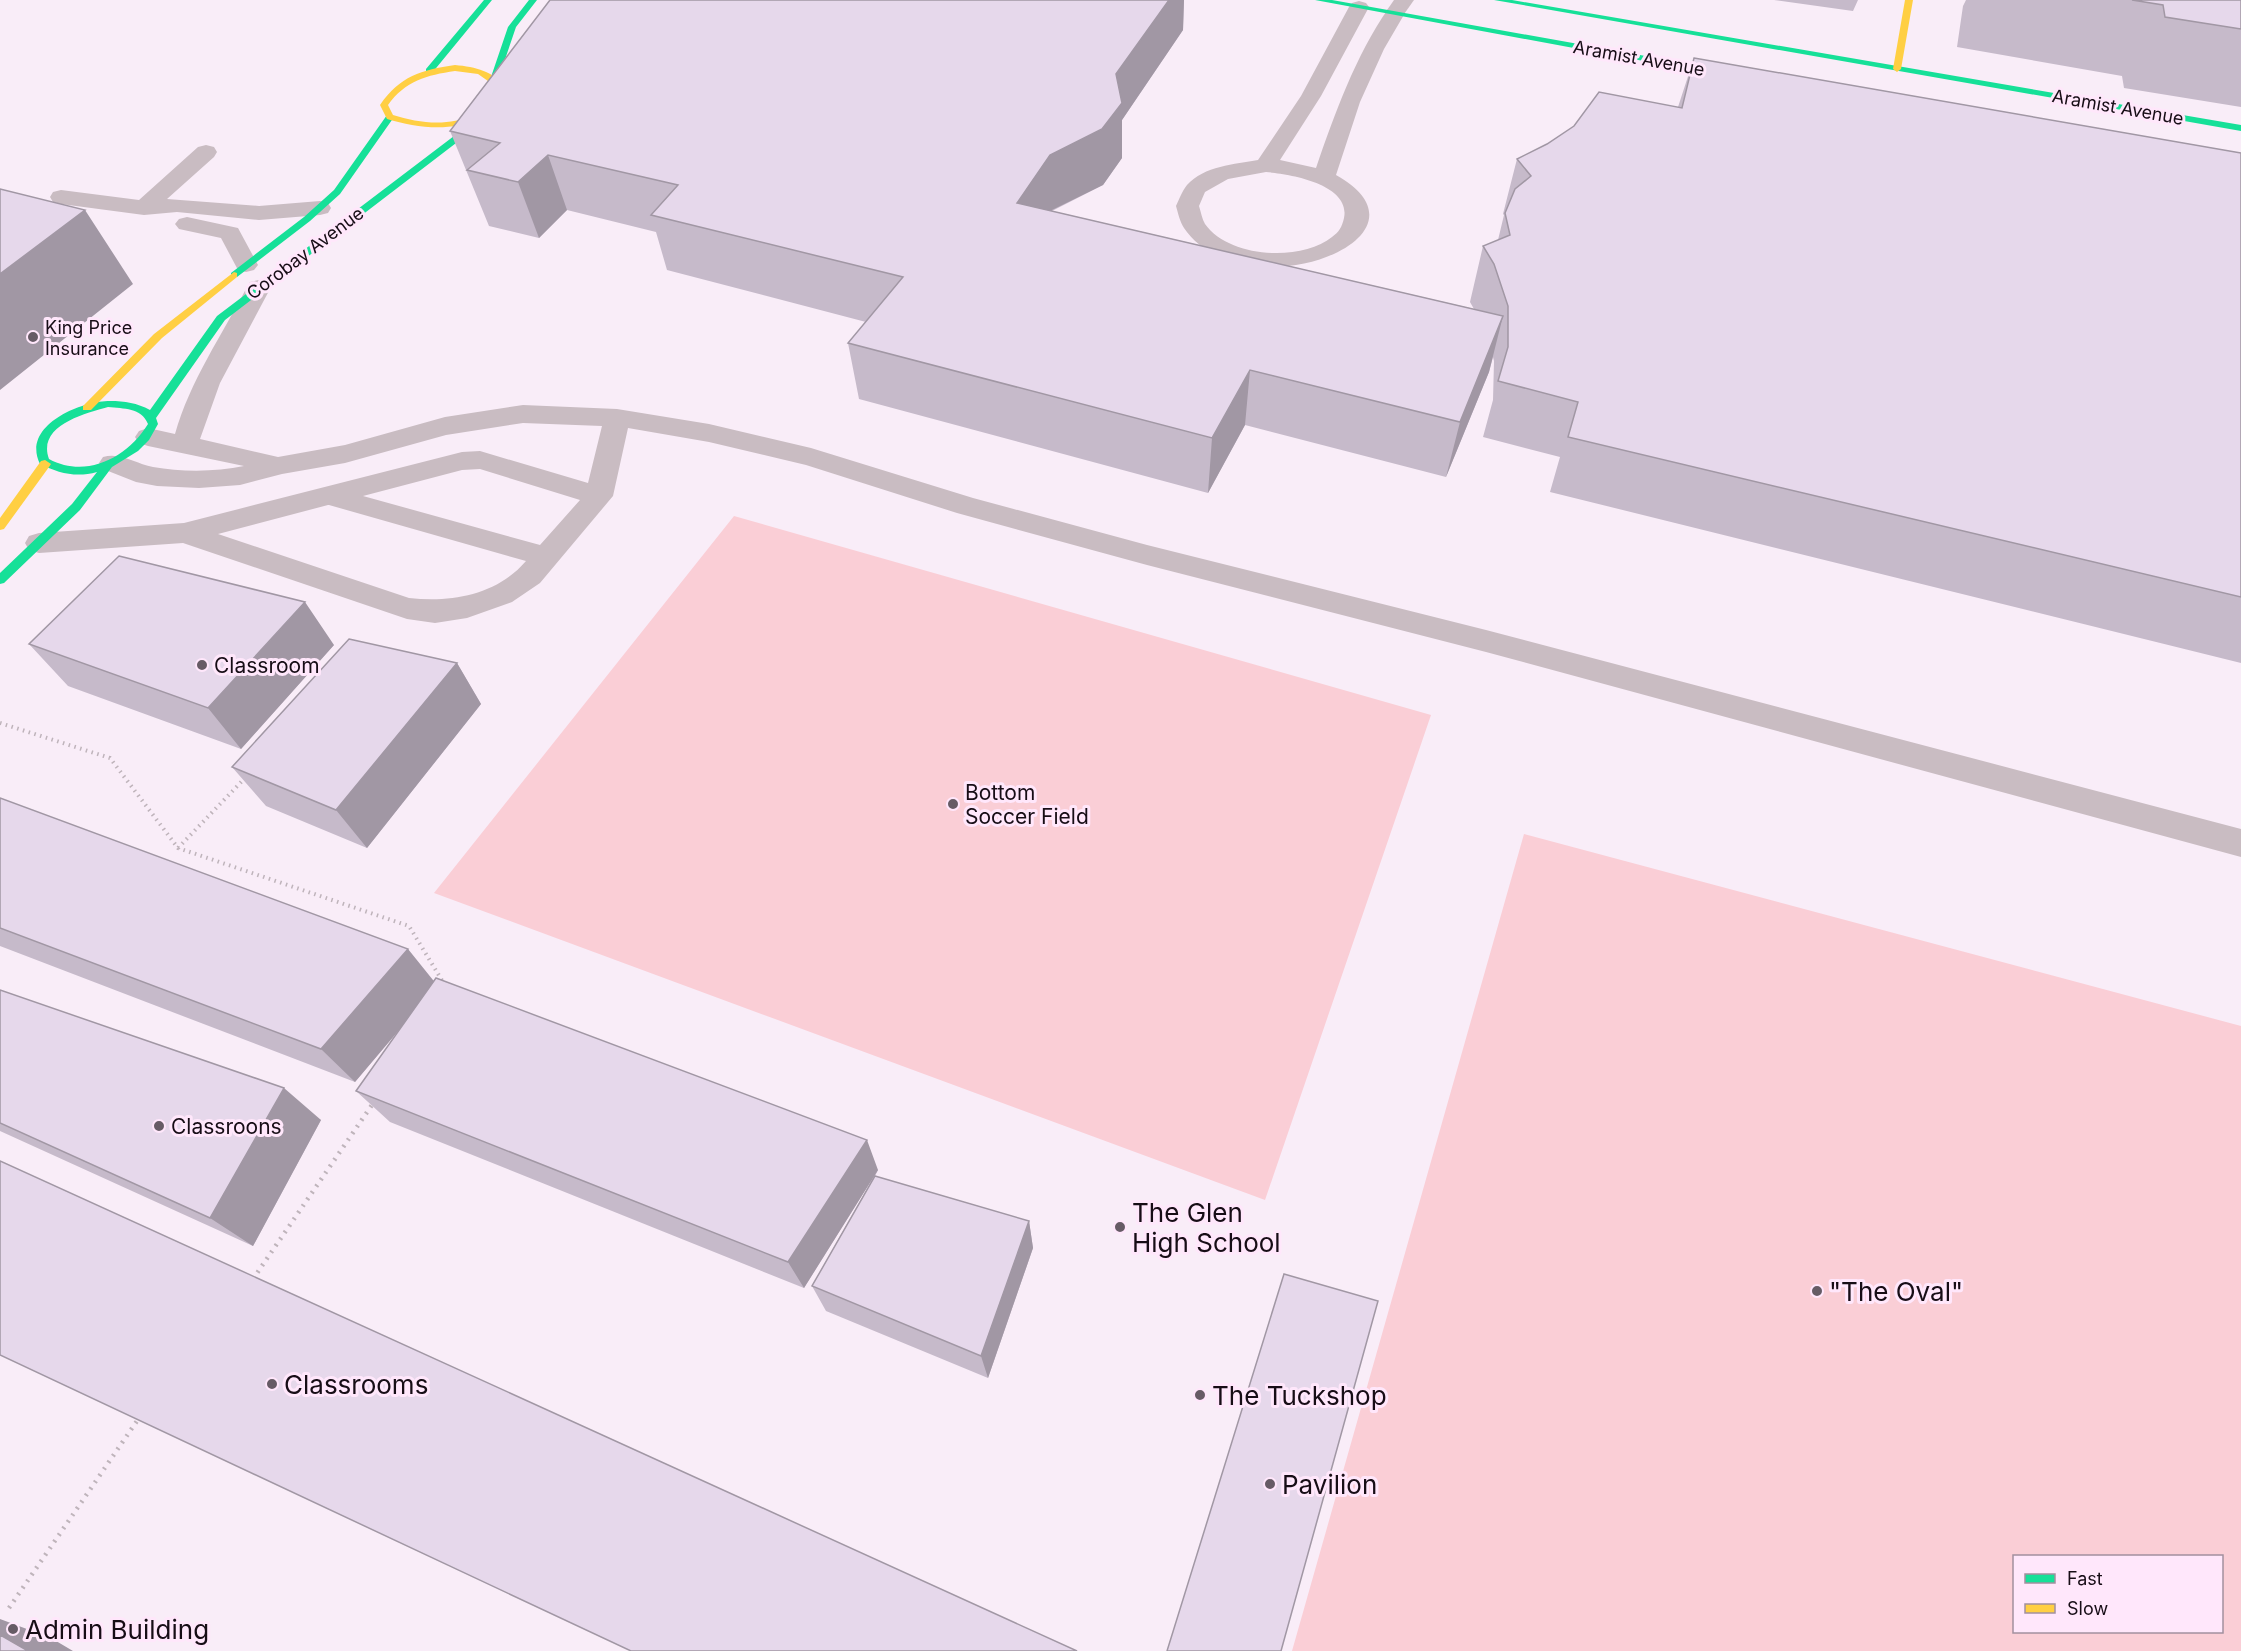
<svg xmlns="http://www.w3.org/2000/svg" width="2241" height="1651" viewBox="0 0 2241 1651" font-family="Inter,sans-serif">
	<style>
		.green { fill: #faced6; fill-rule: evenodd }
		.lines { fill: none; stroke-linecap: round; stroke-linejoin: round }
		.path-far1 { stroke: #bfb4bb; stroke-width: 4; stroke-dasharray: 1.5 4.5; stroke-linecap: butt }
		.path { stroke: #bfb4bb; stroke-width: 4.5; stroke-dasharray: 2 6; stroke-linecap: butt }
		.lane { fill: #c9bcc2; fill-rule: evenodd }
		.street { fill: #c9bcc2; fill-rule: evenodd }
		.fast { fill: #16e098; fill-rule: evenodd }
		.slow { fill: #ffcf43; fill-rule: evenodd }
		.wall { fill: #c6baca }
		.shaded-wall { fill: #a197a4 }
		.building { fill: #e6d8eb; stroke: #a197a4; stroke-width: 1.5 }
		.poi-dot { fill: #665b65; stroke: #ffe7fb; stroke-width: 2 }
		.labels { text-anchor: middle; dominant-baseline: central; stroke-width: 6; stroke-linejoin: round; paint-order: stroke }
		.far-street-label { font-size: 18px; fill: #170d16; stroke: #ffe7fb }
		.far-poi-label { font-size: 18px; fill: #170d16; stroke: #ffe7fb; text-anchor: start }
		.poi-label { font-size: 21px; fill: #170d16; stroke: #ffe7fb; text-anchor: start }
		.near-poi-label { font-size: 26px; fill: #170d16; stroke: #ffe7fb; text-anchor: start }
	</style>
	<rect width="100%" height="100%" fill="#f9edf8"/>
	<path class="green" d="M 734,516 L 1431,715 L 1265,1200 L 434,893 Z
		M 1524,834 L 2241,1026 L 2241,1651 L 1292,1651 ZM 2222,1556 L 2222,1632 L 2014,1632 L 2014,1556 Z"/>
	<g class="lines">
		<path class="path-far1" d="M 0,723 L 110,758 L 178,848 L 409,926 L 443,982
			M 178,848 L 245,778"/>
		<path class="path" d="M 253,1279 L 374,1102
			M 9,1608 L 139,1418"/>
		<path class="lane" d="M 1359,1 L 1366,3 L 1369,7 L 1321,96 L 1280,160 L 1316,168 C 1335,113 1355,57 1388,9 L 1402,9 L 1405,13 L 1384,49 L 1360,102 L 1336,175 C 1449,238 1243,315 1184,228 C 1180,222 1178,213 1176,206 C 1179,200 1182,191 1187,185 C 1204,166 1235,164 1258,160 L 1301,96 L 1349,7 L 1352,3 ZM 1266,172 C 1290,174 1351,184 1344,218 C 1342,227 1339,232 1332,237 C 1301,262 1229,258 1205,224 C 1202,219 1201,212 1199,206 L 1205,192 L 1228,179 Z
			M 206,145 L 214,147 L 217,152 L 214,157 L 167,199 L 259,206 L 320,201 L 328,203 L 331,208 L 328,213 L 320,215 L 259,220 L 177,212 L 144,215 L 61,204 L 53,202 L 50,197 L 53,192 L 61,190 L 139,200 L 198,147 Z
			M 187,217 L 238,228 L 258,265 L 254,270 L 246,272 L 238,270 L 221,238 L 179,229 L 175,224 L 179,219 Z
			M 259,280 L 268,282 L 271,287 L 220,383 L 200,439 L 278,457 L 345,445 L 445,417 L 523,405 L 617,409 L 709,424 L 811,448 L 973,498 L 1147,545 L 1486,630 L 2241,829 L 2241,857 L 1486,652 L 1147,565 L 957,513 L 806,465 L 709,442 L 628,428 L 613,496 L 540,583 L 512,602 L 467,618 L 435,623 L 407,619 L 183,543 L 39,553 L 29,550 L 25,543 L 29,536 L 39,533 L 184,523 L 462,452 L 480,451 L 588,483 L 602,426 L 523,423 L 446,435 L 345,463 L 282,474 L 240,485 L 199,488 L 157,486 L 136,482 L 103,469 L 99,463 L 103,457 C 121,452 136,464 153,467 C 181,472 216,472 244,466 L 148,446 L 139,443 L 135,437 L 139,431 L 148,428 L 175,434 C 190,381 222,335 247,287 L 250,282 ZM 480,469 L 580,500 L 540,545 L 363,496 L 462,470 ZM 328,505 L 329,505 L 526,561 C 497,595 451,603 409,598 L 218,534 Z"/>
		<path class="street" d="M 1394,0 L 1414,0 L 1402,17 L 1388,17 L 1385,13 Z"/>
		<path class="fast" d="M 484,0 L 492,0 L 432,73 L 426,73 L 426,69 Z
			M 529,0 L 537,0 L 516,27 L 499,77 L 492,79 L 491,77 L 508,27 Z
			M 1315,0 L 1332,0 L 1735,72 L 1739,75 L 1735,78 Z
			M 1494,0 L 1512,0 L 2241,125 L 2241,131 Z
			M 480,111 L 487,113 L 460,140 L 225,320 L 156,418 L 158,424 L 149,440 L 138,451 L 112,467 L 80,510 L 4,583 L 0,584 L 0,573 L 72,504 L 97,472 C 76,478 58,473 40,464 C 21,426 80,401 110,401 C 125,401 137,403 150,410 L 217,316 L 454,136 ZM 108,407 C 124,409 141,407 148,424 C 127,458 86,479 49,459 C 37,426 83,414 108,407 Z
			M 387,115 L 394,117 L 340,194 L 310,221 L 237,277 L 231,277 L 231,273 L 304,217 L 334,190 Z"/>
		<path class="slow" d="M 1905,0 L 1913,0 L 1901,69 L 1897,72 L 1893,69 Z
			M 455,65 C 476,67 493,71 506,88 C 485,135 430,132 387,119 L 380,105 C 400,76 421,70 455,65 ZM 455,71 L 478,74 L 498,88 C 479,129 430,127 393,115 L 388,105 C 405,81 427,75 455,71 Z
			M 234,272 L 237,273 L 237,277 L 162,338 L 91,410 L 83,410 L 83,406 L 154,334 Z
			M 45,460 L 51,464 L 49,467 L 4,529 L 0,530 L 0,518 L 41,461 Z"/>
	</g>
	<path class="wall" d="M 550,0 L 1184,0 L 1183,30 L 1122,120 L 1122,158 L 1103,185 L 1052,211 L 1474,309 L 1470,302 L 1483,246 L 1498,240 L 1504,215 L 1503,214 L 1517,159 L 1678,107 L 1694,58 L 2241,153 L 2241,663 L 1550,492 L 1560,457 L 1483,437 L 1493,400 L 1494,361 L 1493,357 L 1489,372 L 1446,477 L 1245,425 L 1208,493 L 859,399 L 848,343 L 866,322 L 667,270 L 656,232 L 567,210 L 539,238 L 489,226 L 450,131 Z
		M 1774,0 L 1858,0 L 1853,11 Z
		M 1966,0 L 2241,0 L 2241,107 L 2124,88 L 2122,76 L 1957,47 L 1963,6 Z
		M 29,644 L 334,645 L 241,749 L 68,686 Z
		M 457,663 L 481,704 L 367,848 L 266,806 L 232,767 Z
		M 0,798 L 434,981 L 878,1170 L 875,1176 L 1029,1221 L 1033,1248 L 988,1378 L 826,1311 L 812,1286 L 874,1176 L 804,1288 L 390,1122 L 356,1091 L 400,1029 L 355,1082 L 0,946 Z
		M 0,990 L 321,1120 L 253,1246 L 0,1131 Z"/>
	<path class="shaded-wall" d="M 1169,0 L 1184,0 L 1183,30 L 1122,120 L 1122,158 L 1103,185 L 1052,210 L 1021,259 L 1017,203 L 1050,155 L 1116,74 Z
		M 548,155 L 567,210 L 539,238 L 518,182 Z
		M 85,210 L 133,284 L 0,390 L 0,274 Z
		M 1503,316 L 1489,372 L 1446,477 L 1460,422 Z
		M 1250,370 L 1245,425 L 1208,493 L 1212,438 Z
		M 305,602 L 334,645 L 241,749 L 208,708 Z
		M 457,663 L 481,704 L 367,848 L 336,810 Z
		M 408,949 L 437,985 L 355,1082 L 321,1049 Z
		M 284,1088 L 321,1120 L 253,1246 L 210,1218 Z
		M 867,1140 L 878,1170 L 804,1288 L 788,1262 Z
		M 1029,1221 L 1033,1248 L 988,1378 L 981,1356 Z
		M 0,1619 L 51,1638 L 73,1651 L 0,1651 Z"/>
	<path class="building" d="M 550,0 L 1169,0 L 1116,74 L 1122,103 L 1102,129 L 1050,155 L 1017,203 L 1503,316 L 1460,422 L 1250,370 L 1212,438 L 848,343 L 903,277 L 651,215 L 678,185 L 548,155 L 518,182 L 467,170 L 500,143 L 450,131 Z
		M 2132,0 L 2241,0 L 2241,29 L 2165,17 L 2163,5 Z
		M 1694,58 L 2241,153 L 2241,597 L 1568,437 L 1578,402 L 1498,381 L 1508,347 L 1508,306 L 1494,264 L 1483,246 L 1510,235 L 1505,213 L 1515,189 L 1531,176 L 1517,159 L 1547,144 L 1574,126 L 1599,92 L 1682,108 Z
		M 0,189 L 85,210 L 0,274 Z
		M 119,556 L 305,602 L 208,708 L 29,644 Z
		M 349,639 L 457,663 L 336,810 L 232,767 Z
		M 0,798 L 408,949 L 321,1049 L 0,928 Z
		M 436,978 L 867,1140 L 788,1262 L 356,1091 Z
		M 0,990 L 284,1088 L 210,1218 L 0,1123 Z
		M 0,1161 L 1077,1651 L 631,1651 L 0,1355 Z
		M 875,1176 L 1029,1221 L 981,1356 L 812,1286 Z
		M 1284,1274 L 1378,1301 L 1281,1651 L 1167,1651 Z
		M 0,1635 L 28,1651 L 0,1651 Z"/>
	<g class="poi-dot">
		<circle cx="33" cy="337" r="6"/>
		<circle cx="202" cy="665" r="6"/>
		<circle cx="953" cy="804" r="6"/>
		<circle cx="159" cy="1126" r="6"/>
		<circle cx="1120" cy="1227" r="6"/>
		<circle cx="1817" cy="1291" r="6"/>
		<circle cx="272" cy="1384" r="6"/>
		<circle cx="1200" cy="1395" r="6"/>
		<circle cx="1270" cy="1484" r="6"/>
		<circle cx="13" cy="1629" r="6"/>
	</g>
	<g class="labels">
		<g class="far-street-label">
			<text transform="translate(1639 58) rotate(10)">Aramist Avenue</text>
			<text transform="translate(2118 107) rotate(10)">Aramist Avenue</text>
			<text transform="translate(305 253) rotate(-37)">Corobay Avenue</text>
		</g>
		<g class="far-poi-label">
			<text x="45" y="327">King Price<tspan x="45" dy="21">Insurance</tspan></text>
		</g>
		<g class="poi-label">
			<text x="214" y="665">Classroom</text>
			<text x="965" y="792">Bottom<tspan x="965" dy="24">Soccer Field</tspan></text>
			<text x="171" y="1126">Classroons</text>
		</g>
		<g class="near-poi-label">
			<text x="1132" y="1212">The Glen<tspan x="1132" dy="30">High School</tspan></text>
			<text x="1829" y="1291">"The Oval"</text>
			<text x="284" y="1384">Classrooms</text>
			<text x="1212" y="1395">The Tuckshop</text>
			<text x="1282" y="1484">Pavilion</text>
			<text x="25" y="1629">Admin Building</text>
		</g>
	</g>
	<rect x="2013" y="1555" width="210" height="78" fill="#ffe7fb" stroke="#a2909f" stroke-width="1.5"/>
	<rect x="2025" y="1574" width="30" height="9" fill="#16e098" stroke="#a2909f" stroke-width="1.5"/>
	<text x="2067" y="1585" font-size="18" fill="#170d16">Fast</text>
	<rect x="2025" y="1604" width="30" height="9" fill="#ffcf43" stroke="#a2909f" stroke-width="1.5"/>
	<text x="2067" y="1615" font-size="18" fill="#170d16">Slow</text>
</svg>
